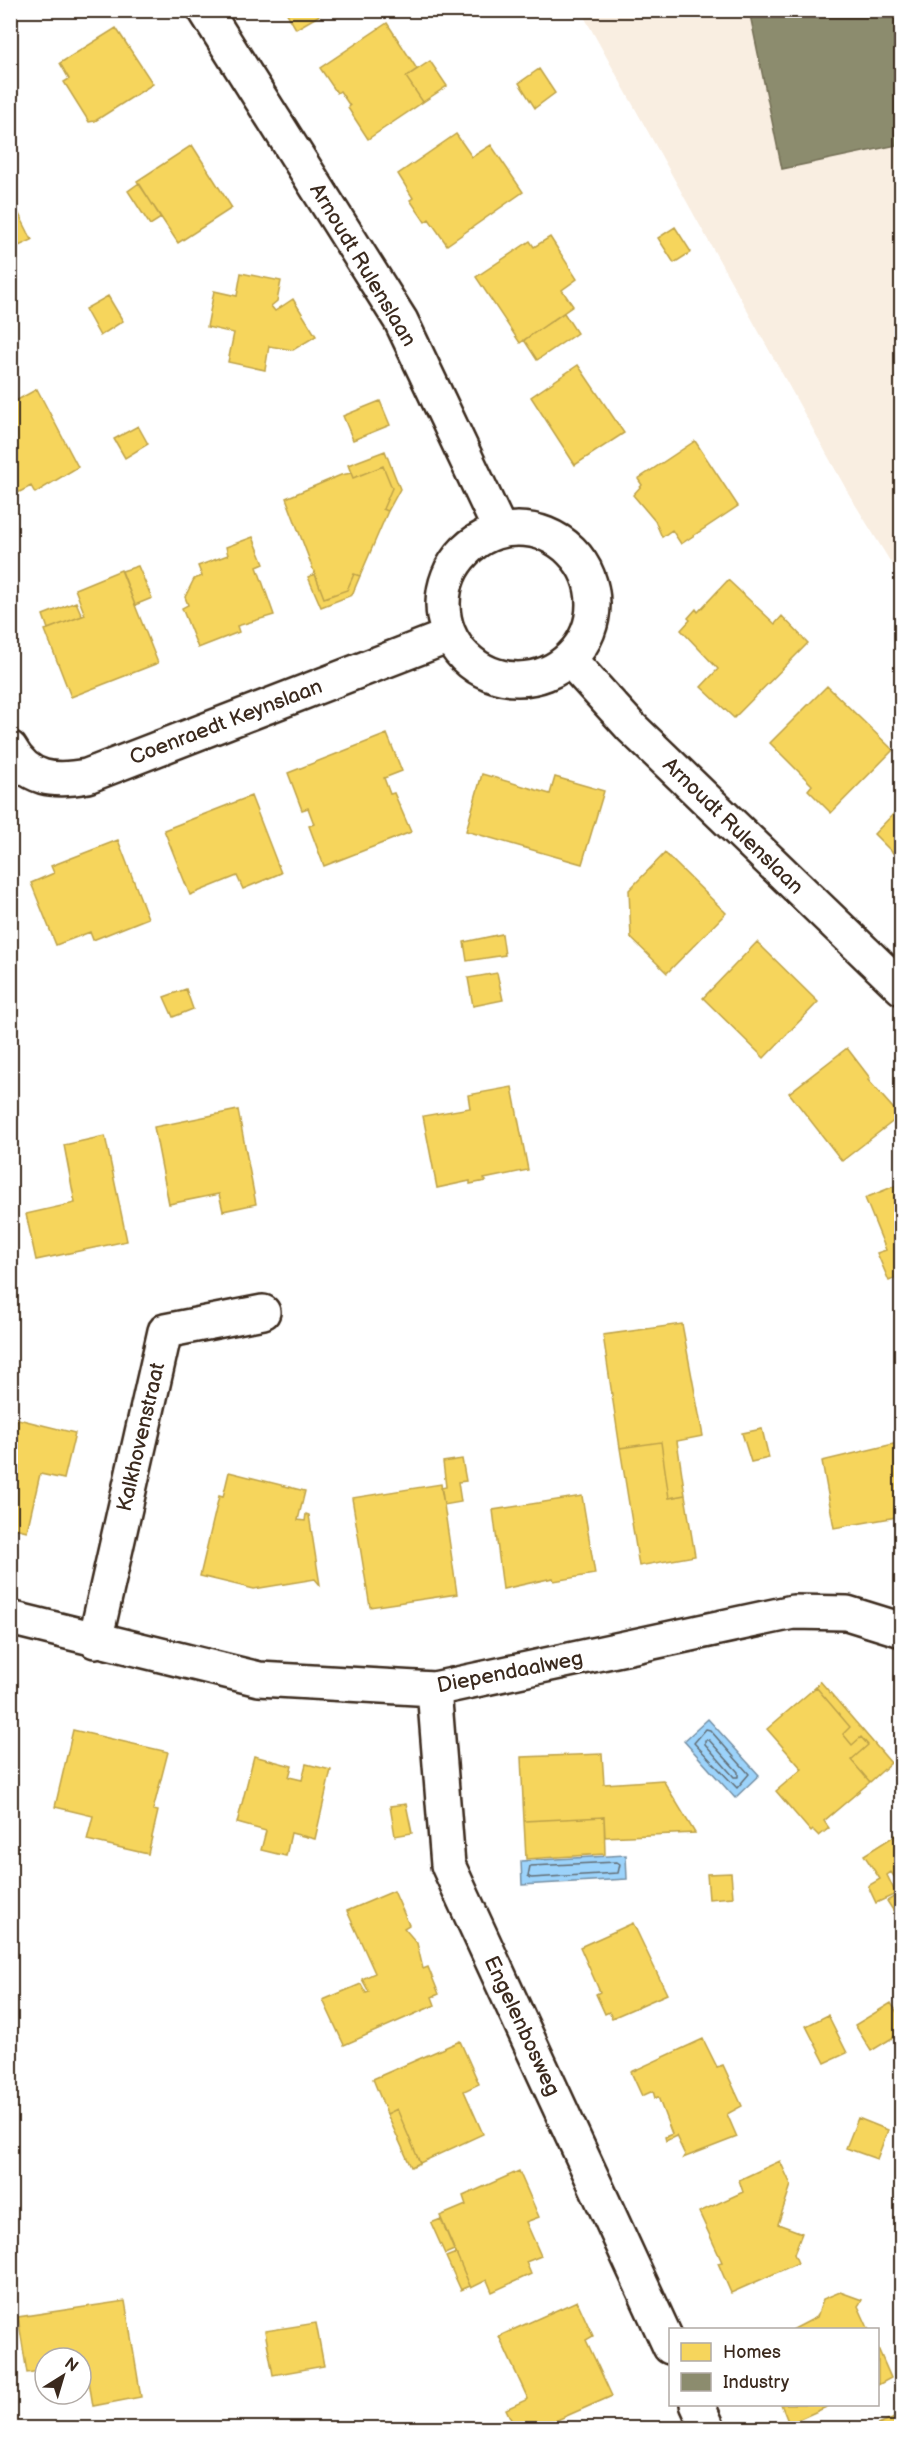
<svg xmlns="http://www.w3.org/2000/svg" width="912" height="2439" viewBox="0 0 912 2439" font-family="'Balsamiq Sans',sans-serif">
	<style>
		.built { fill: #f9eee1 }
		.water { fill: #9cd3fb; stroke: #758fa3; stroke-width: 1.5 }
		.homes { fill: #f6d55c; stroke: #bea249; stroke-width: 1.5 }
		.industry { fill: #8c8c6e; stroke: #746f56; stroke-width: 1.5 }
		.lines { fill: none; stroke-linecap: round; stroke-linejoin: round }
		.shore { stroke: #626e76; stroke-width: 1.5 }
		.minor-casing { stroke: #3b2a1e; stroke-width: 38 }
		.minor { stroke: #fff; stroke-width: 33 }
		.labels { text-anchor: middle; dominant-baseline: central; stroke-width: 6; stroke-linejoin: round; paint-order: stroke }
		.street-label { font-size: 21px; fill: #3b2a1e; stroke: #fff }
	</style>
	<rect width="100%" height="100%" fill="#fff"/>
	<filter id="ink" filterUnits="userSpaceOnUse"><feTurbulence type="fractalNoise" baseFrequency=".0167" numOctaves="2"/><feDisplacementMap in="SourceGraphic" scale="12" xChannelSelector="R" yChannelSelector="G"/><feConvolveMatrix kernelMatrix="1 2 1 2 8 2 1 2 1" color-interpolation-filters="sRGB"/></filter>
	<g filter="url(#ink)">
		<path class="built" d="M 581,11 L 901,11 L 901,579 L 850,496 Z"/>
		<path class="water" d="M 708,1719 L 759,1775 L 735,1798 L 684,1741 Z
			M 626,1855 L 627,1879 L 522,1885 L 521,1861 Z"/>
		<path class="homes" d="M 285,10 L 327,10 L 327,11 L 296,29 Z
			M 387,23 L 417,69 L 406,77 L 423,102 L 368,139 L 348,108 L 350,106 L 340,91 L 337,93 L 320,68 Z
			M 116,28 L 153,84 L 95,121 L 89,122 L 64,82 L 69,79 L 60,63 Z
			M 430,61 L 447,86 L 423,102 L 406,77 Z
			M 539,69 L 555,93 L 535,108 L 519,83 Z
			M 456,134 L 472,157 L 491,145 L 523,192 L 447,245 L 429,219 L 425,222 L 410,200 L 413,198 L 398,174 Z
			M 192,145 L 232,208 L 178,243 L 137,181 Z
			M 139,183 L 161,218 L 150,225 L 128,191 Z
			M 18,212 L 32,240 L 10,250 L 10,216 Z
			M 675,227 L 691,252 L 674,263 L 658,238 Z
			M 550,237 L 577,279 L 562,290 L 573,306 L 520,343 L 476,277 L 530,241 L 534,247 Z
			M 241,273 L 281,281 L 277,301 L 271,306 L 275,311 L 293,299 L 316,336 L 293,350 L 269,346 L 265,370 L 228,362 L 234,333 L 207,327 L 214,291 L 237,296 Z
			M 108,296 L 123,321 L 100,336 L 85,309 Z
			M 564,313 L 577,333 L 537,360 L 524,340 Z
			M 578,365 L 624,433 L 575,465 L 531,397 Z
			M 37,389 L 78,467 L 35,493 L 31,486 L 10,497 L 10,401 L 12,403 Z
			M 380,401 L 390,425 L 353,440 L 343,416 Z
			M 138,426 L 148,444 L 125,458 L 114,439 Z
			M 695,441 L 738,506 L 681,544 L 672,530 L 662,537 L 655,521 L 633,495 L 642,485 L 638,479 Z
			M 385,451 L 400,489 L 388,511 L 383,509 L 392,488 L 383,466 L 353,478 L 348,465 Z
			M 383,466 L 392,488 L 383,509 L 388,511 L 360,576 L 354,574 L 347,590 L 324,598 L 286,498 L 341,475 L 351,473 L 353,478 Z
			M 253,537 L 264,564 L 257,567 L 274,615 L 237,626 L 239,632 L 198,648 L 182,608 L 188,605 L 185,597 L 194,579 L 202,576 L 198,566 L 228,555 L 226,547 Z
			M 138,566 L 152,598 L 135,605 L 122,571 Z
			M 121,570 L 158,663 L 71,697 L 45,630 L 85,615 L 75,589 Z
			M 315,574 L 324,598 L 347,590 L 354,574 L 360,576 L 352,595 L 321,607 L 308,577 Z
			M 728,580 L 775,624 L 782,616 L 808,643 L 734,718 L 701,687 L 718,669 L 681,630 L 690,620 L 688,618 L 696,609 L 698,612 Z
			M 76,602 L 82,616 L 48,629 L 43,615 Z
			M 827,686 L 893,750 L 831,813 L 808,790 L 812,785 L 770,743 Z
			M 387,734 L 402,771 L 384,778 L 390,794 L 394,793 L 411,832 L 324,866 L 309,826 L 314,824 L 308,808 L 302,810 L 288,773 Z
			M 482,774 L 550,794 L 555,777 L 604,791 L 582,864 L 466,831 Z
			M 251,796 L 281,873 L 243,889 L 237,876 L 190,895 L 164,830 Z
			M 902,805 L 902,862 L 874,834 Z
			M 118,840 L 148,918 L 93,940 L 90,932 L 56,945 L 31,883 L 54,873 L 51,866 Z
			M 665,853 L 726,913 L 667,973 L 631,938 L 629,890 Z
			M 502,934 L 505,955 L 467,961 L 464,942 Z
			M 757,942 L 818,1002 L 764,1058 L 703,998 Z
			M 10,962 L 18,967 L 10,979 Z
			M 497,973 L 503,1000 L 473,1006 L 468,978 Z
			M 186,989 L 193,1009 L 173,1017 L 164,997 Z
			M 847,1048 L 870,1078 L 868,1080 L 900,1116 L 842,1161 L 789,1093 Z
			M 512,1087 L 528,1170 L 484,1179 L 486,1181 L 470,1184 L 470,1181 L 437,1188 L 423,1116 L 470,1108 L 468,1095 Z
			M 238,1110 L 256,1204 L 223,1211 L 219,1194 L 169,1204 L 154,1127 Z
			M 105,1136 L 127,1241 L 36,1260 L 26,1214 L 75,1203 L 64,1145 Z
			M 902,1183 L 902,1275 L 889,1281 L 877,1253 L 886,1250 L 865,1198 Z
			M 682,1324 L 703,1436 L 677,1441 L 685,1495 L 669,1498 L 661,1442 L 620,1448 L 603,1335 Z
			M 10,1417 L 75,1433 L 64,1479 L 40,1474 L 27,1531 L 10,1527 Z
			M 762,1429 L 769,1458 L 751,1462 L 742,1433 Z
			M 661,1442 L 669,1498 L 685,1495 L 695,1556 L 639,1566 L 620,1448 Z
			M 902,1442 L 902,1516 L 834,1528 L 822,1461 Z
			M 462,1459 L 466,1481 L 458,1482 L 461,1502 L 444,1505 L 441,1488 L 446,1487 L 443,1462 Z
			M 229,1472 L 305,1491 L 298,1520 L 305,1521 L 306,1514 L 309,1515 L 320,1585 L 315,1579 L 254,1589 L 200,1576 L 219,1496 L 223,1497 Z
			M 441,1484 L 457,1594 L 370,1607 L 352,1498 Z
			M 582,1496 L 595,1574 L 554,1581 L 553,1578 L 503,1589 L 493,1510 Z
			M 820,1681 L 891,1763 L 870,1782 L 851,1760 L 868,1745 L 861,1737 L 852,1745 L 843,1734 L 850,1727 L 816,1687 Z
			M 816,1687 L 850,1727 L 843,1734 L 852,1745 L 861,1737 L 868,1745 L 851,1760 L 870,1782 L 824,1821 L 829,1828 L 819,1836 L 813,1830 L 811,1832 L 776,1791 L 802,1769 L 767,1729 Z
			M 73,1730 L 168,1752 L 153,1810 L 158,1811 L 148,1854 L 87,1840 L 93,1816 L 55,1807 Z
			M 602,1754 L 604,1784 L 663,1780 L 695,1833 L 605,1837 L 604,1817 L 524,1821 L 521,1757 Z
			M 254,1756 L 292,1766 L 289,1777 L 302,1780 L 306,1764 L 331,1770 L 315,1839 L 291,1833 L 286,1856 L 261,1850 L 266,1831 L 237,1823 Z
			M 406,1804 L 412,1833 L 395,1836 L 390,1806 Z
			M 604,1817 L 605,1854 L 526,1859 L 524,1821 Z
			M 902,1831 L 902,1888 L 891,1872 L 887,1875 L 896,1894 L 876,1903 L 868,1886 L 880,1879 L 864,1855 Z
			M 731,1873 L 733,1897 L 709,1899 L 707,1874 Z
			M 394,1891 L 409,1925 L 404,1928 L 417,1943 L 423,1969 L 428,1967 L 439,1994 L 432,1997 L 435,2005 L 344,2045 L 323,2000 L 361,1984 L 366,1993 L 369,1992 L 362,1979 L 375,1973 L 347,1911 Z
			M 902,1892 L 902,1924 L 887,1901 Z
			M 633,1923 L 667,1994 L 612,2018 L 609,2012 L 605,2014 L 596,1994 L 600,1992 L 580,1947 Z
			M 891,2003 L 902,2020 L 902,2032 L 871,2051 L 855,2025 Z
			M 828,2015 L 847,2053 L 825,2063 L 806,2026 Z
			M 703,2039 L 717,2067 L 723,2065 L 742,2106 L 727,2114 L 737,2137 L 683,2158 L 685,2155 L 676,2136 L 666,2141 L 665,2137 L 672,2134 L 658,2097 L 655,2098 L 653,2091 L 642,2096 L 631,2072 Z
			M 460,2041 L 479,2084 L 464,2091 L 483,2134 L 420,2163 L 397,2109 L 387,2114 L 373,2079 Z
			M 397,2109 L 420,2163 L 411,2167 L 387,2114 Z
			M 858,2118 L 888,2130 L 877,2159 L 846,2148 Z
			M 780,2161 L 791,2185 L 778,2224 L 802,2233 L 794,2254 L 798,2263 L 731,2293 L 718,2263 L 722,2262 L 699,2212 L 743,2192 L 739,2180 Z
			M 519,2171 L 539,2217 L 526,2222 L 541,2256 L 526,2262 L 531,2274 L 492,2292 L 487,2280 L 471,2288 L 440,2216 L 466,2205 L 463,2196 Z
			M 441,2219 L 454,2250 L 445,2254 L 431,2223 Z
			M 456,2253 L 470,2286 L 461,2290 L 446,2257 Z
			M 840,2292 L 862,2300 L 858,2306 L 869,2330 L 792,2330 L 817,2317 L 823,2299 Z
			M 125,2301 L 141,2397 L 93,2406 L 86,2363 L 81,2364 L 81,2358 L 45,2358 L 45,2370 L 27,2373 L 18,2317 Z
			M 577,2301 L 593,2336 L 586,2340 L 612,2396 L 539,2428 L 515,2428 L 506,2409 L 528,2399 L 499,2336 Z
			M 316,2323 L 324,2366 L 273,2375 L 265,2331 Z
			M 878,2348 L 891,2378 L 878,2385 Z
			M 781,2404 L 833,2404 L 789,2424 Z
			M 902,2415 L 902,2428 L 871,2428 Z"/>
		<path class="industry" d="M 749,10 L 902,10 L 902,144 L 782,169 Z"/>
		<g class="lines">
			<path class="shore" d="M 706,1729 L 710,1730 L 749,1774 L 737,1788 L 694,1743 Z
				M 705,1740 L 709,1740 L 738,1772 L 738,1777 L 734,1777 L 705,1744 Z
				M 617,1862 L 620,1864 L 618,1873 L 531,1878 L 528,1876 L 530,1866 Z"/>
			<g class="minor-casing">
				<path id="minor" d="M 205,10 L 401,321 L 500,530
					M443 604a75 75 0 1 1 150 0a75 75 0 1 1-150 0Z
					M 570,660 L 631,727 L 902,988
					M 10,748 C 28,781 55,782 87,776 L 449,636
					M 10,1618 L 259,1679 L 434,1689 L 793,1612 L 847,1613 L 902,1630
					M 95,1641 L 165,1331 L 263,1312
					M 434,1689 L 448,1865 L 670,2347
					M 697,2404 L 708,2428"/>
			</g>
			<use href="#minor" class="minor"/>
		</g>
	</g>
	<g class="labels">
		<g class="street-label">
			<text transform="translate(363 265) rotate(59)">Arnoudt Rulenslaan</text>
			<text transform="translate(226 722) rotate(-21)">Coenraedt Keynslaan</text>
			<text transform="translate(733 826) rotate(44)">Arnoudt Rulenslaan</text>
			<text transform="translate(141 1437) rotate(-77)">Kalkhovenstraat</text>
			<text transform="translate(510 1672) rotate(-11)">Diependaalweg</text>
			<text transform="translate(522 2026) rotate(65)">Engelenbosweg</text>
		</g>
	</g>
	<rect width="912" height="2439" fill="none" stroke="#fff" stroke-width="36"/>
	<rect x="18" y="18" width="876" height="2403" fill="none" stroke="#3b2a1e" stroke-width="2" filter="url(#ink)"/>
	<rect x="669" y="2328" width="210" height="78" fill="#ffffff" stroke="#b1aaa5" stroke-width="1.5"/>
	<rect x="681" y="2343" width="30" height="18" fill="#f6d55c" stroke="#b1aaa5" stroke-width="1.5"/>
	<text x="723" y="2358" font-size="18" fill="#3b2a1e">Homes</text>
	<rect x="681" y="2373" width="30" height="18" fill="#8c8c6e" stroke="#b1aaa5" stroke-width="1.5"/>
	<text x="723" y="2388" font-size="18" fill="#3b2a1e">Industry</text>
	<g transform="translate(63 2376) rotate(37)"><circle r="28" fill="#ffffff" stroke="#b1aaa5" stroke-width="1.5"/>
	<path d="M0-4.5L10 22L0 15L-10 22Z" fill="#3b2a1e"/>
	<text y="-9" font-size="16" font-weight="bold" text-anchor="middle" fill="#3b2a1e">N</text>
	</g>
</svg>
